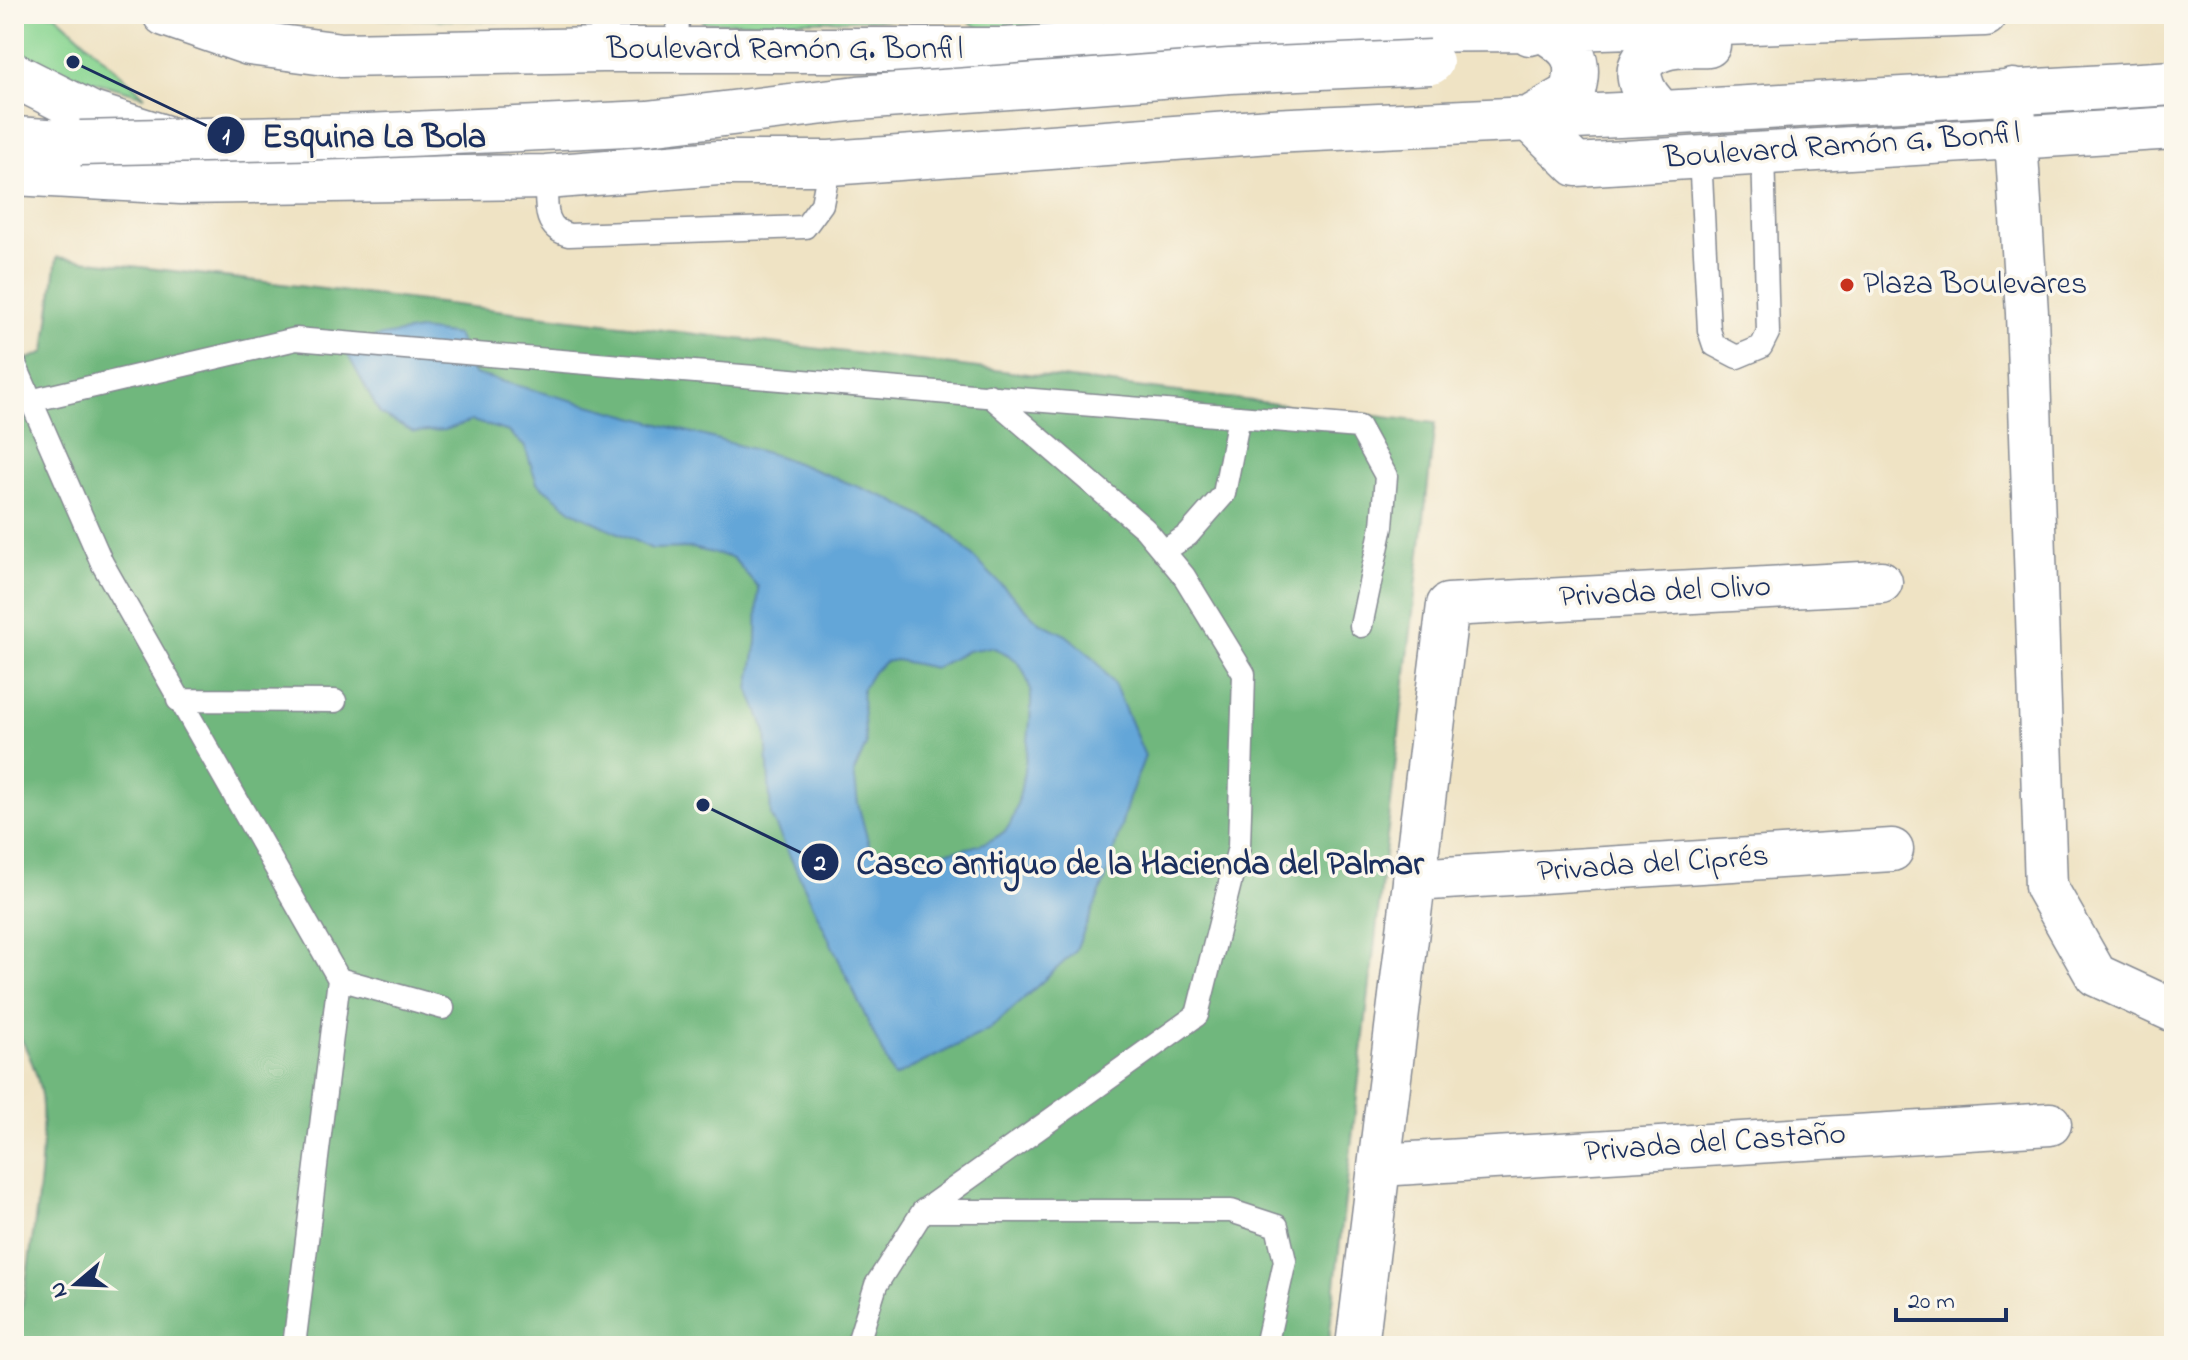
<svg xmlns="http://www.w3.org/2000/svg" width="2188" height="1360" viewBox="0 0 2188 1360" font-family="'Indie Flower',sans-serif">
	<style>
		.green { fill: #8bd693; stroke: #538278; stroke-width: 2 }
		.forest { fill: #70b77d; stroke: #46736e; stroke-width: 2 }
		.water { fill: #64a6d8; stroke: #406a9b; stroke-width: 2; fill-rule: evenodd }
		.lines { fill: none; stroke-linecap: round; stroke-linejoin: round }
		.lane-casing { stroke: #858991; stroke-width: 25 }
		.street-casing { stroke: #858991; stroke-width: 45 }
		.primary-casing { stroke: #858991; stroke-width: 47 }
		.lane { stroke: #fff; stroke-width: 22 }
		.street { stroke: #fff; stroke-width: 42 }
		.primary { stroke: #fff; stroke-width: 44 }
		.primary-bridge-casing { stroke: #858991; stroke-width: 47; stroke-linecap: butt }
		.primary-bridge { stroke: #fff; stroke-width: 44 }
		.poi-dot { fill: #c8321e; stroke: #fbf7ec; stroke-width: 3 }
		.labels { text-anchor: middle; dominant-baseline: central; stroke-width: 7; stroke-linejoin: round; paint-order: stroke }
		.street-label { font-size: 32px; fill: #1b2f5e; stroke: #fbf7ec }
		.poi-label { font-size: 32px; fill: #1b2f5e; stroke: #fbf7ec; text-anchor: start }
		.leader { fill: none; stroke: #1b2f5e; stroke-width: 3 }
		.callout-dot { fill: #1b2f5e; stroke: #fbf7ec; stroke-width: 3 }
		.mark-label { font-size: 24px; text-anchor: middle; font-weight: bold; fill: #fff }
		.callout-label { font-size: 34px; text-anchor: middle; font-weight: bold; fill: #1b2f5e; stroke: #fbf7ec; stroke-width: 7; stroke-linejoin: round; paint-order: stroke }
	</style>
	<rect width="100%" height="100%" fill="#fbf7ec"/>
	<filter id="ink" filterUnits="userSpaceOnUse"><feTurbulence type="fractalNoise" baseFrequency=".0125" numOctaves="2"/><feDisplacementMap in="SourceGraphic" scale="16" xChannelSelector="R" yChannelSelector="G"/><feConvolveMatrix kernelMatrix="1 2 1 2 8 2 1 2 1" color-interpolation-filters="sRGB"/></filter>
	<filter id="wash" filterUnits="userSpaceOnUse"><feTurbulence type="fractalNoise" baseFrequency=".006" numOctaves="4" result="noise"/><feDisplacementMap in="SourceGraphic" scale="32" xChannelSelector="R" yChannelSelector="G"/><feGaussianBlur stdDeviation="1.8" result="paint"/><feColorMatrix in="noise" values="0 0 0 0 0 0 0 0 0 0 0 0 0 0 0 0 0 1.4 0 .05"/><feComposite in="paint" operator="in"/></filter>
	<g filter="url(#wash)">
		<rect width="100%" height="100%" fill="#efe3c4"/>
		<path class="green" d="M 14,14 L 55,14 L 145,96 L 64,73 L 14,50 Z
			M 358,14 L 586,14 L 586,23 L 379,18 Z
			M 702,14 L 1158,14 L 1094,38 L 1004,46 L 964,18 L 703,23 Z"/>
		<path class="forest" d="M 57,257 L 1435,423 L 1328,1346 L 16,1346 C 27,1268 45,1185 42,1106 C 41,1078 27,1049 14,1025 L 14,365 L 45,352 Z"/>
		<path class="water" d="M 420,330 L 457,335 L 474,374 L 778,456 L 890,499 L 944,528 L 1039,622 L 1066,635 L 1093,657 L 1115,686 L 1145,756 L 1129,798 L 1105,881 L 1075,952 L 990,1029 L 894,1077 L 771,816 L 766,732 L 749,689 L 757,642 L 758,587 L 733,558 L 692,548 L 652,549 L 574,512 L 537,483 L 525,447 L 509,432 L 472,421 L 445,430 L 414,432 L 380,414 L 348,355 L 376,337 ZM 991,647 C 1002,651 1014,656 1021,666 C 1025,673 1031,688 1031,695 C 1032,719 1022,816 1005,831 C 976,856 906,857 870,849 L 858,804 L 854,772 L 866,745 L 862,690 L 873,672 L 885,662 L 896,660 L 935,668 L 967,651 Z"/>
	</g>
	<g filter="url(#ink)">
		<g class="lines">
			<g class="lane-casing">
				<path id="lane" d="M 601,14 L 602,50
					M 677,50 L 678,14
					M 1700,156 L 1709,330 L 1714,345 L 1737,357 L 1761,347 L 1768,333 L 1763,152
					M 546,177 C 547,201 541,228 569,235 L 805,227 L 822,204 L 830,163
					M 14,362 L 102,563 L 339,979 L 294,1346
					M 30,401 L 296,339 L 1359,427 L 1386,476 L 1382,526 L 1361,626
					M 1164,551 L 1188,535 L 1224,494 L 1239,417
					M 178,700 L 335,701
					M 339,979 L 443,1008
					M 923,1211 L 1231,1211 L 1277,1226 L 1285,1261 L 1266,1346
					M 857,1346 L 876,1285 L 923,1211 L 1197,1015 L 1239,847 L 1244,674 L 1184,576 L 1145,529 L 989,395"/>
			</g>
			<g class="street-casing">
				<path id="street" d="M 2013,90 L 2027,313 L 2046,887 L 2096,975 L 2174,1011
					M 1529,119 L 1576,165 L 2174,128
					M 1414,880 L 1892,850
					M 1380,1165 L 2050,1124
					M 1357,1346 L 1448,605 L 1881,582"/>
			</g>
			<g class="primary-casing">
				<path id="primary" d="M 165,14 L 249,43 L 341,55 L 602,50 L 1004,50 L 1345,30 L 1542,29 L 1985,14
					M 14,75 L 91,114 L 166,138
					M 1663,113 C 1641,96 1624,61 1662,49 C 1675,44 1694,46 1708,45
					M 1529,119 L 1572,94 C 1583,58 1572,47 1542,29 L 1530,33
					M 14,139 L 80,143
					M 14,173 L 181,182 L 546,177 L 718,163 L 830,163 L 1271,131 L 1663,113 L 2174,83"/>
			</g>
			<use href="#lane" class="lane"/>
			<use href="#street" class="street"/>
			<use href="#primary" class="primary"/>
			<g class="primary-bridge-casing">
				<path id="primary-bridge" d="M 80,143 L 366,136 L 648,123 L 858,98 L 1230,71 L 1431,62"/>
			</g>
			<use href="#primary-bridge" class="primary-bridge"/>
		</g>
	</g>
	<circle class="poi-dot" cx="1847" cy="285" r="8"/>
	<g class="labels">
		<g class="street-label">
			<text x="785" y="50">Boulevard Ramón G. Bonfil</text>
			<text transform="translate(1842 147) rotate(-4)">Boulevard Ramón G. Bonfil</text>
			<text transform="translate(1665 593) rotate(-3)">Privada del Olivo</text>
			<text transform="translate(1653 865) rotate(-4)">Privada del Ciprés</text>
			<text transform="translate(1715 1144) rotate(-4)">Privada del Castaño</text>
		</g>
		<g class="poi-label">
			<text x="1863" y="285">Plaza Boulevares</text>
		</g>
	</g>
	<path class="leader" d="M73 62L226 135M703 805L820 862"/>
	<g class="callout-dot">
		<circle cx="73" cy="62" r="8"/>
		<circle cx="703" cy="805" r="8"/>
		<circle cx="226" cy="135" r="20"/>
		<circle cx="820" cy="862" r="20"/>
	</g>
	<g class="mark-label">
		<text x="226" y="144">1</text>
		<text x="820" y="870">2</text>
	</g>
	<g class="callout-label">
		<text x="374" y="147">Esquina La Bola</text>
		<text x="1140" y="874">Casco antiguo de la Hacienda del Palmar</text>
	</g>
	<rect width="2188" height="1360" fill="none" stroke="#fbf7ec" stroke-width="48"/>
	<g transform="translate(76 1284) rotate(251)" stroke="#fbf7ec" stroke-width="6" paint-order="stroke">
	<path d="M0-6L14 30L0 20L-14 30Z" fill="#1b2f5e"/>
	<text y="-12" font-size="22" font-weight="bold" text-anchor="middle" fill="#1b2f5e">N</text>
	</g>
	<path d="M1896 1308v12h110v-12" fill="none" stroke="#1b2f5e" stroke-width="4"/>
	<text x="1908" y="1308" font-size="24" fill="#1b2f5e" stroke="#fbf7ec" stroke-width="6" paint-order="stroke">20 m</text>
</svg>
